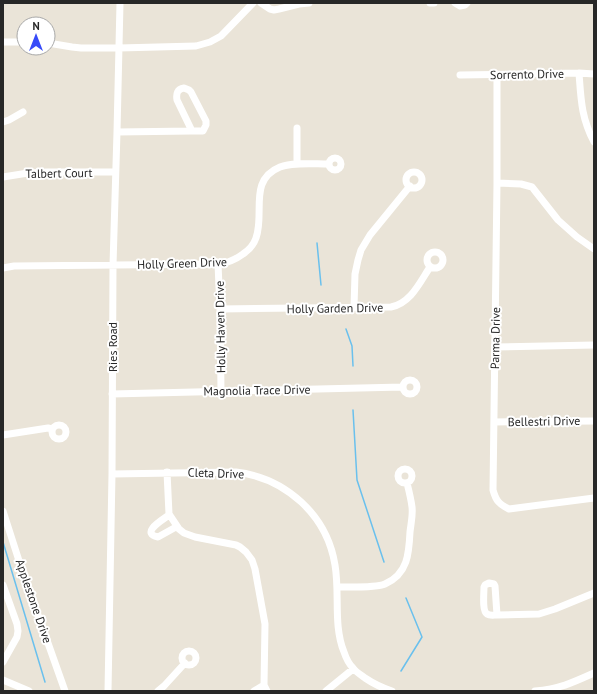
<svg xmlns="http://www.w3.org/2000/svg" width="597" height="694" viewBox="0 0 597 694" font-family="'PT Sans',sans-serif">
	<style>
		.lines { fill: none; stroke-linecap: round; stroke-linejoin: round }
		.stream { stroke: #6ac0ed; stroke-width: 1.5 }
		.minor { stroke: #fff; stroke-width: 7 }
		.labels { text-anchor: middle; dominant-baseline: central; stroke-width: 4; stroke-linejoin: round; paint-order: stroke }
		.street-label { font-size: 12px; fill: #272727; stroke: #fff }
	</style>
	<rect width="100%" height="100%" fill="#eae4d8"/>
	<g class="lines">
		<path class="stream" d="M 317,243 L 321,285
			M 346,329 L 352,346 L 353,366
			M 353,410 L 357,480 L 384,562
			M 3,542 L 45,682
			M 401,671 L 422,637 L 406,598"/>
		<path class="minor" d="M 261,3 L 270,9 L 274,10 L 279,9 L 299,4 L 309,3
			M 430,3 L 434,3
			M 455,3 L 460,6 L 465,5 L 467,3
			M 3,42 L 24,42
			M 48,43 L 72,47 L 81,48 L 119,48 L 196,46 L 210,42 L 221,36 L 253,3
			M 579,73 C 581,99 581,117 594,142
			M 497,74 L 497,183 L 493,490 C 496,501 499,504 509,509 L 594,498
			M 460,75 L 579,73 L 594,74
			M 184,88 L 189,90 L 191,92 L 206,121 L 206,125 L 203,131 L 192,131 L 177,100 C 176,94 177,89 184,88 Z
			M 3,122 L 9,120 L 23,112
			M 297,128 L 297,164
			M 117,132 L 192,131
			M329 164a6 6 0 1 1 12 0a6 6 0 1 1-12 0Z
			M406 180a8 8 0 1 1 16 0a8 8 0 1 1-16 0Z
			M 3,177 L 28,173 L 47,172 L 115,172
			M 497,183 L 521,184 L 532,187 L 558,220 L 577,237 L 594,249
			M427 260a8 8 0 1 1 16 0a8 8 0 1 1-16 0Z
			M 218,264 L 220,309 L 221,391
			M 3,268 L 14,266 L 218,264 C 228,263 235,260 243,254 C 249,250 254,244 256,238 C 265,213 248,180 280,167 C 293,162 313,164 328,164
			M 354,307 L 355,274 L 358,260 L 361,250 L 370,235 L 410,186
			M 220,309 L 391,307 C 411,303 420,282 430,267
			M 495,347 L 594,345
			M403 387a7 7 0 1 1 14 0a7 7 0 1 1-14 0Z
			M 112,394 L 403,387
			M 494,422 L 594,421
			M52 432a7 7 0 1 1 14 0a7 7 0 1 1-14 0Z
			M 3,435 L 48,428 L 52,429
			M398 476a7 7 0 1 1 14 0a7 7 0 1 1-14 0Z
			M 167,472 L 169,514 L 179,529 L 184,533 L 195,537 L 236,545 L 240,547 L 246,552 L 252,560 L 255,569 L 265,624 L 264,685 L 267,691
			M 112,474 L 236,472 C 286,478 327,515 335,565 C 340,594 333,625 344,652 C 346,658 349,664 353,668 C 356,672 361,675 365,678 C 374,684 382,688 392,691
			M 3,511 L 21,567 L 65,691
			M 169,515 C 164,519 139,533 158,537 L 176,527
			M 489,583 L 494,584 L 495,586 L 497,615 C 494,615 490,616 487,614 C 482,611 484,593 484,587 L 485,585 Z
			M 3,585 L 17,624 L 18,631 L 17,637 L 3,662
			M 337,587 C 348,587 376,588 385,584 C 408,574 409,553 410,532 C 411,523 413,515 412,507 C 411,499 409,491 407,483
			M 497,615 L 539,614 L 555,609 L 594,593
			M182 658a7 7 0 1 1 14 0a7 7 0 1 1-14 0Z
			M 3,680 L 29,691
			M 108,691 L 112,474 L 113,265 L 117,132 L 120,3
			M 158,691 L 164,686 L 185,663
			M 254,691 L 264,685
			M 326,691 L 353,669
			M 535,691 C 559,689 572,683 594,673"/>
	</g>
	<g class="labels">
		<g class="street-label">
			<text transform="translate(527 74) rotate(-1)">Sorrento Drive</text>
			<text transform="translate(59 173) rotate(-1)">Talbert Court</text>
			<text transform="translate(182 263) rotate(-2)">Holly Green Drive</text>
			<text transform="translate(335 308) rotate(-1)">Holly Garden Drive</text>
			<text transform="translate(220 327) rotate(-91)">Holly Haven Drive</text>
			<text transform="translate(495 338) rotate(-89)">Parma Drive</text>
			<text transform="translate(112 347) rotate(-90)">Ries Road</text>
			<text transform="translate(257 390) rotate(-1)">Magnolia Trace Drive</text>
			<text transform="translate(544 421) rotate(-1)">Bellestri Drive</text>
			<text transform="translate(216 473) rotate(2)">Cleta Drive</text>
			<text transform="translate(34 601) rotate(71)">Applestone Drive</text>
		</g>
	</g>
	<rect width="597" height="694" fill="none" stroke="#272727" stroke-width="8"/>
	<g transform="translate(36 36)"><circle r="19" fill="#ffffff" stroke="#a9a9a9"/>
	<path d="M0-3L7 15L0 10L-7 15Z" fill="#374bf8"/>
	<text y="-6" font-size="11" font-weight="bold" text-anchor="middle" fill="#272727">N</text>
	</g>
</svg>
